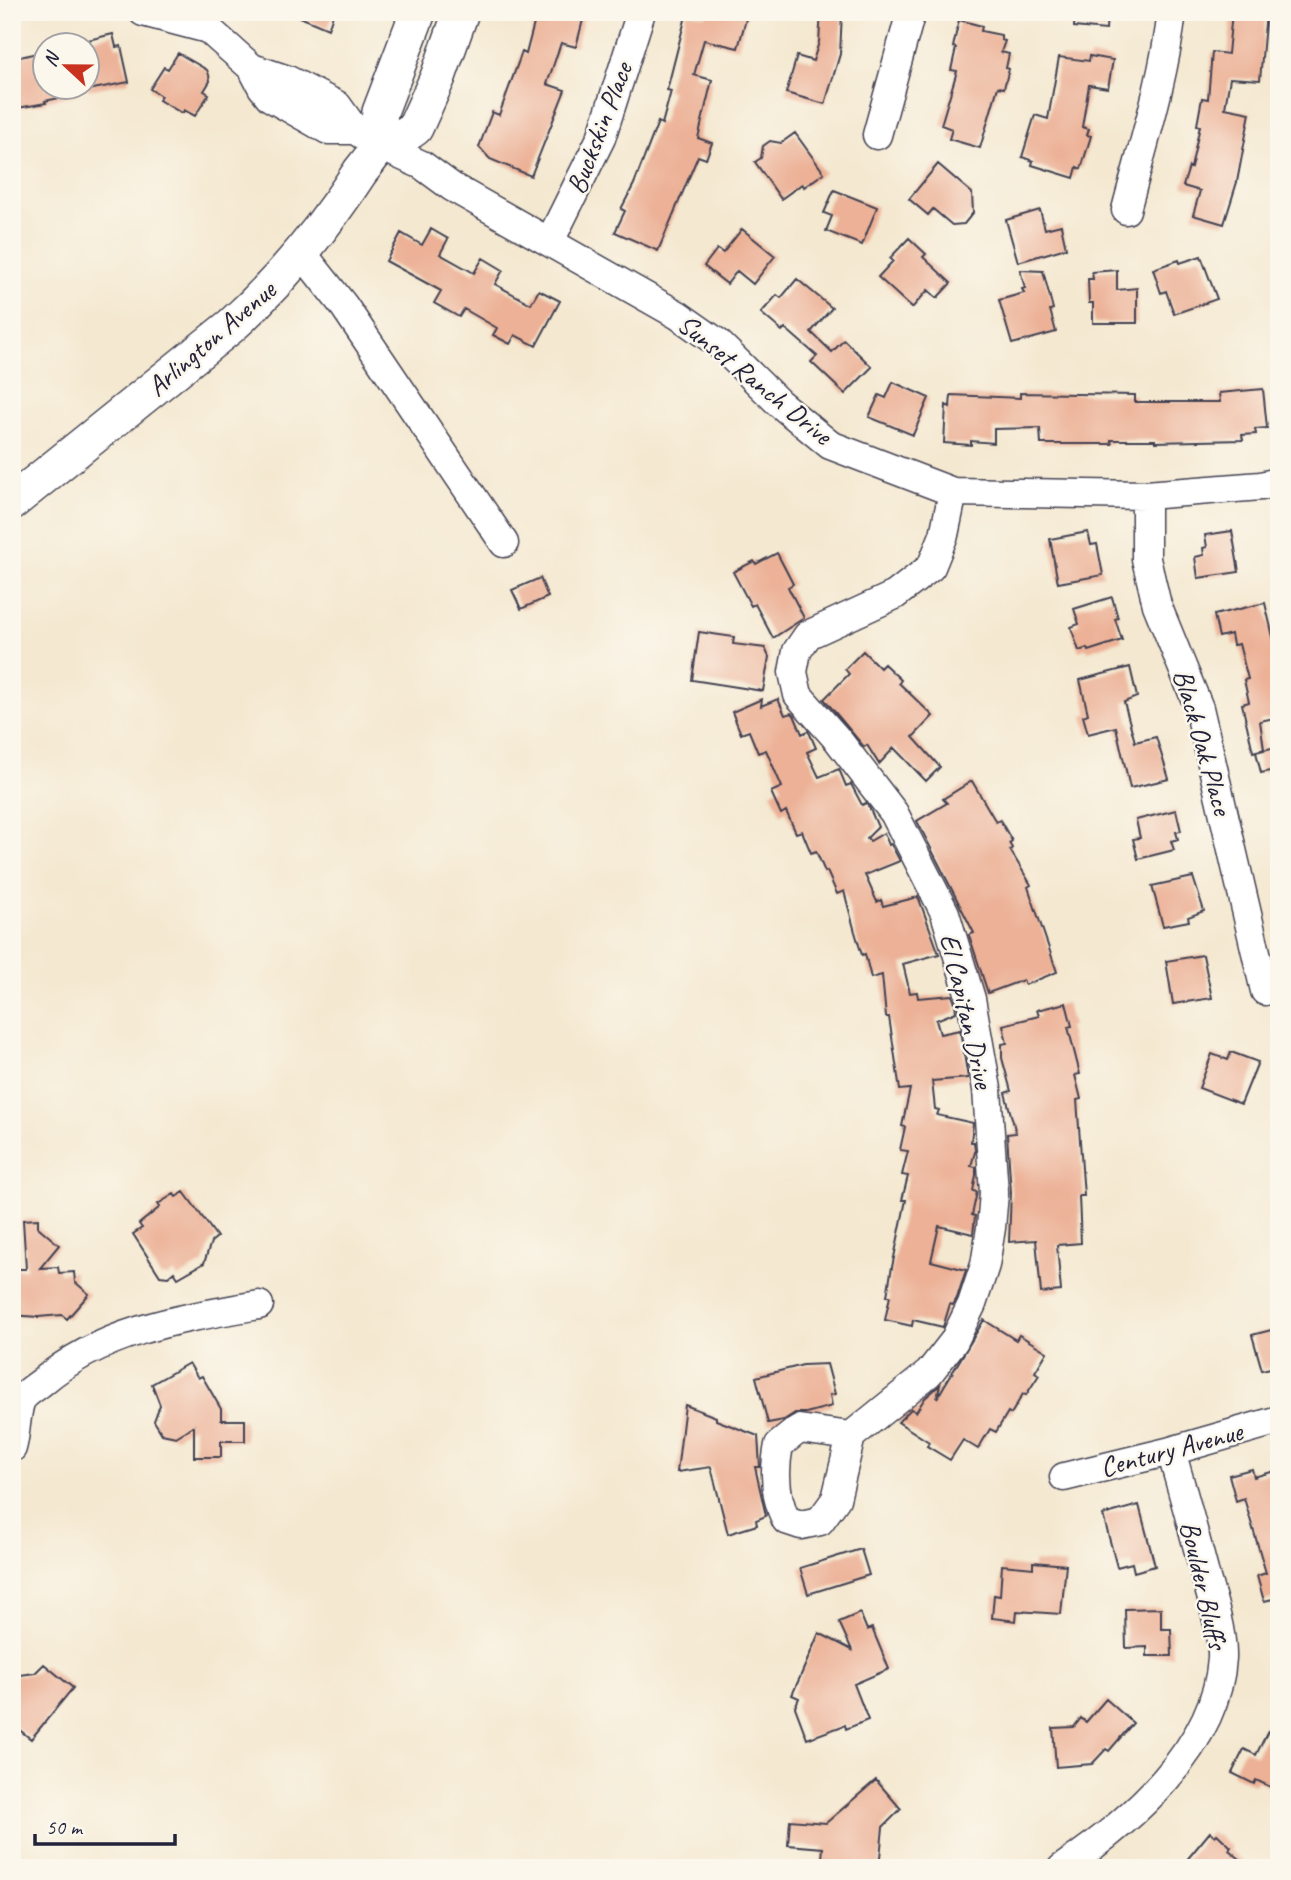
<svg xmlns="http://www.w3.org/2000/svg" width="1291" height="1880" viewBox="0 0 1291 1880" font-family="Caveat,sans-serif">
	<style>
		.building { fill: #ecb196 }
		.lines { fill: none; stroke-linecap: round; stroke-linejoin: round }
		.minor-casing { stroke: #424051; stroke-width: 31 }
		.major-casing { stroke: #424051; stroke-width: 38 }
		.minor { stroke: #fff; stroke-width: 28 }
		.major { stroke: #fff; stroke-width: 35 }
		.labels { text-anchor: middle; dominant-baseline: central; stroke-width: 5; stroke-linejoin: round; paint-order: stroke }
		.street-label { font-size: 28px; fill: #22223b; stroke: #fbf7ec }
	</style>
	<rect width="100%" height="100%" fill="#fbf7ec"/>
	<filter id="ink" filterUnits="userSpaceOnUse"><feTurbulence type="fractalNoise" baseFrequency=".0143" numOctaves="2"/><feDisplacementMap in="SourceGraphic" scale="14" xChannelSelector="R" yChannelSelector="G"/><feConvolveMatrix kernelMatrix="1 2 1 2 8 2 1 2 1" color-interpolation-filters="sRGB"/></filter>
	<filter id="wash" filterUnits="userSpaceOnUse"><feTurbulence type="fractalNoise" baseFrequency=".00686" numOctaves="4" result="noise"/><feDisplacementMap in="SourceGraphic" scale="28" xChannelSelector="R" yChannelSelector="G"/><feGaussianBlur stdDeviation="1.57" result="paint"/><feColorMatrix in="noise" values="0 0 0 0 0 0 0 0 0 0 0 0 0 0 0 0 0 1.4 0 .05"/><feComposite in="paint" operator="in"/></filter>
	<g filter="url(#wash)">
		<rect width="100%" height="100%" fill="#f4e8d0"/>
		<g id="blocks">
			<path class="building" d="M 288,12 L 334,12 L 328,29 Z
				M 537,12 L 585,12 L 576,47 L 561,43 L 547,84 L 565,90 L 531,176 L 490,159 L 479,147 L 492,112 L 499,115 L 522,52 L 526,54 Z
				M 687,12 L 706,16 L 707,12 L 748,12 L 738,48 L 704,40 L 694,75 L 712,80 L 698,138 L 712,143 L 706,159 L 698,156 L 658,251 L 615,232 L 625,211 L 621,209 L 634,184 L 658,122 L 662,124 L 671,91 L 667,90 Z
				M 821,12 L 842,12 L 840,54 L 825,104 L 786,93 L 797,56 L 813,61 L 819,42 Z
				M 1075,12 L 1107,12 L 1106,30 L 1074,27 Z
				M 1232,12 L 1266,12 L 1260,80 L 1230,78 L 1225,108 L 1250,113 L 1237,182 L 1224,224 L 1193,215 L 1200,191 L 1183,186 L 1189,167 L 1191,168 L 1200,126 L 1197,125 L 1202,98 L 1208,99 L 1212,52 L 1228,54 Z
				M 959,20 L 982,26 L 981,31 L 1001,35 L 1001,40 L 1005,41 L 1001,52 L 1009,54 L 1006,68 L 1009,69 L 1004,88 L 998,87 L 980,148 L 949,139 L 952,129 L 941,125 L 957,71 L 951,70 L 956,48 L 953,47 Z
				M 113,34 L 116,47 L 121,46 L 129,82 L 88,90 L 88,40 Z
				M 41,52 L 46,71 L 46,88 L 77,88 L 78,94 L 45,101 L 46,103 L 12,109 L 12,59 Z
				M 178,53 L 207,70 L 209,75 L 210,81 L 204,91 L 209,94 L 195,116 L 184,110 L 183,113 L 180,112 L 159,100 L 161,96 L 150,89 L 164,67 L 168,69 Z
				M 1090,56 L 1113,60 L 1108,88 L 1089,85 L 1082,127 L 1089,129 L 1087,135 L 1091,136 L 1081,169 L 1077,167 L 1074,178 L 1032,165 L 1033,161 L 1022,157 L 1035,115 L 1048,119 L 1059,57 L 1089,61 Z
				M 795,133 L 824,173 L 804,187 L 802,184 L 781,199 L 755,162 L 761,158 L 763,146 L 770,141 L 781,143 Z
				M 938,164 L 972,193 L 973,213 L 964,224 L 952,225 L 933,209 L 928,215 L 909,199 Z
				M 834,190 L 877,207 L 862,245 L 826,231 L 832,216 L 824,213 Z
				M 1040,210 L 1045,229 L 1061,225 L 1066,248 L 1018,262 L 1006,220 Z
				M 431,229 L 448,239 L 440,254 L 474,273 L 483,258 L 503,270 L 495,284 L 531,304 L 539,290 L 560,301 L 536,346 L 515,335 L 510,344 L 493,335 L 497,328 L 464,309 L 459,317 L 434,303 L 441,291 L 386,261 L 401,233 L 422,245 Z
				M 742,229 L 775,256 L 753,284 L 737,271 L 727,284 L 704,266 L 717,249 L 723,253 Z
				M 909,238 L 926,254 L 923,257 L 951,283 L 937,298 L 928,290 L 912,308 L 878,277 L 893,261 L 890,258 Z
				M 1201,256 L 1217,299 L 1174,314 L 1166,291 L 1161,293 L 1153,269 L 1179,260 L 1180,263 Z
				M 1020,270 L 1043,271 L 1053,309 L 1050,310 L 1056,332 L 1012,344 L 999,300 L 1024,293 L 1022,289 L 1025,288 Z
				M 1117,270 L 1117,290 L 1137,288 L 1137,323 L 1093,323 L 1093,303 L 1089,303 L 1088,279 L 1093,279 L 1092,272 Z
				M 797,279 L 832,308 L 811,332 L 832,352 L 844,340 L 872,367 L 845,394 L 811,362 L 817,356 L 785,328 L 782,331 L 761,313 L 777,295 L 781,298 Z
				M 893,382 L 929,398 L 913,435 L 869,417 L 879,395 L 886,398 Z
				M 1263,389 L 1267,428 L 1255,429 L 1256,434 L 1242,435 L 1243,440 L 1155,442 L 1155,440 L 1111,440 L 1112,444 L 1041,444 L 1040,428 L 994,429 L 994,443 L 971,441 L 971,445 L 944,443 L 946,405 L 950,407 L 951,395 L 1020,398 L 1020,393 L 1135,395 L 1135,402 L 1220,402 L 1219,393 Z
				M 1232,531 L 1239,572 L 1198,578 L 1195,557 L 1204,555 L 1203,548 L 1207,547 L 1205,535 Z
				M 1088,532 L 1091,545 L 1097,544 L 1103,575 L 1058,583 L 1050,539 Z
				M 777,553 L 793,584 L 788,587 L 804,618 L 773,638 L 755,604 L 751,606 L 733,572 L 754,561 L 756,564 Z
				M 540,578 L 548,597 L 521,609 L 512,590 Z
				M 1112,597 L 1118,618 L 1115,619 L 1122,640 L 1088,651 L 1087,648 L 1079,651 L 1071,627 L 1079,624 L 1074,609 Z
				M 1265,603 L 1279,662 L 1279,717 L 1260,721 L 1264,749 L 1253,752 L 1242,704 L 1249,702 L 1244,680 L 1248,679 L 1239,644 L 1233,645 L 1231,634 L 1219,637 L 1214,615 Z
				M 699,632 L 734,637 L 733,644 L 765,648 L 769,657 L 763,691 L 692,680 Z
				M 863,651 L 880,668 L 884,664 L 901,680 L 899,683 L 933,716 L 913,737 L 940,767 L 926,781 L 894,748 L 879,764 L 867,745 L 864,747 L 824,699 L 849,674 L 845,669 Z
				M 1130,667 L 1137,697 L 1124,702 L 1135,742 L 1156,737 L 1169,779 L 1130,788 L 1116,727 L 1088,734 L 1083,716 L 1088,714 L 1080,680 Z
				M 762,699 L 761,706 L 778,699 L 785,715 L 791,713 L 794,715 L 802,734 L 808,731 L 810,734 L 816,748 L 807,752 L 819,777 L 839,769 L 846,786 L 851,784 L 862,805 L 866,803 L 870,809 L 878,827 L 867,838 L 870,841 L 884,833 L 889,845 L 891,844 L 900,861 L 865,875 L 877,902 L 881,900 L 883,906 L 918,897 L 919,899 L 939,954 L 903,964 L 910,993 L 917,992 L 918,998 L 952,995 L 955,1003 L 956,1012 L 936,1020 L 940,1034 L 960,1030 L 968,1078 L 932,1081 L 935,1109 L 939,1110 L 937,1115 L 973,1123 L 971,1142 L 974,1142 L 975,1152 L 971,1166 L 976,1167 L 976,1175 L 973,1191 L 977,1192 L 972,1215 L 975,1216 L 973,1234 L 939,1226 L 931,1261 L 966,1270 L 957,1298 L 953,1305 L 950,1304 L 943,1327 L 913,1320 L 912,1326 L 885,1320 L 890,1296 L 887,1296 L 891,1272 L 906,1200 L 902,1200 L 908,1176 L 902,1175 L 908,1151 L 900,1150 L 905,1127 L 902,1126 L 910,1089 L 900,1090 L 889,1017 L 886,1017 L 882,975 L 871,978 L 865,954 L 862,955 L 855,932 L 844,891 L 837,894 L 827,871 L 825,872 L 816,851 L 811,853 L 802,831 L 796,833 L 786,811 L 781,814 L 771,792 L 782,787 L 766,750 L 758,753 L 749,731 L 741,734 L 732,712 Z
				M 1279,746 L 1279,769 L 1261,773 L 1256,752 Z
				M 972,781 L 996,822 L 1000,820 L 1012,841 L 1009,843 L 1012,848 L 1010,850 L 1031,885 L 1028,887 L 1057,972 L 1025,985 L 1023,980 L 988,993 L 969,935 L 974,933 L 917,821 L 947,803 L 943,799 Z
				M 1176,810 L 1181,831 L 1176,832 L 1178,839 L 1171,841 L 1174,850 L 1138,859 L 1133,839 L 1140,838 L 1136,820 Z
				M 1193,877 L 1204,911 L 1188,917 L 1189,921 L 1163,926 L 1152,886 Z
				M 1203,955 L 1212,998 L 1173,1004 L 1166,961 Z
				M 1066,1003 L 1072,1026 L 1068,1027 L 1080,1074 L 1075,1075 L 1081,1099 L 1077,1100 L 1084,1196 L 1079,1196 L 1081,1243 L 1057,1245 L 1061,1291 L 1041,1293 L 1036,1240 L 1009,1242 L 1011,1192 L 1007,1134 L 1016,1133 L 1005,1093 L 1011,1091 L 1002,1058 L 1002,1044 L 1007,1043 L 1003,1025 L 1039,1016 L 1037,1010 Z
				M 1231,1052 L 1258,1062 L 1241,1104 L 1199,1088 L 1212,1054 L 1228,1060 Z
				M 184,1192 L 217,1237 L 211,1242 L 204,1263 L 178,1278 L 174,1272 L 168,1277 L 160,1276 L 133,1234 L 142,1228 L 139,1224 L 160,1207 L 158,1204 L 174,1194 L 176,1197 Z
				M 38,1219 L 38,1227 L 59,1245 L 40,1268 L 58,1267 L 59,1273 L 74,1272 L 75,1282 L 89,1294 L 67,1319 L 62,1315 L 38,1317 L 12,1315 L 12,1269 L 26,1269 L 23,1220 Z
				M 984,1320 L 1016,1340 L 1019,1335 L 1047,1352 L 1035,1372 L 1039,1375 L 1026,1395 L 1023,1394 L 1011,1414 L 1008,1412 L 996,1432 L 990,1429 L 978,1449 L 963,1440 L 950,1460 L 927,1446 L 929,1442 L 898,1422 L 911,1409 L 916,1412 L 925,1398 L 940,1385 L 937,1398 Z
				M 1279,1328 L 1279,1366 L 1262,1370 L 1252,1335 Z
				M 189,1363 L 198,1378 L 202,1376 L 221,1409 L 221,1420 L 245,1420 L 245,1441 L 221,1441 L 221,1457 L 194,1457 L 194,1426 L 176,1437 L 162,1434 L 154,1421 L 160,1405 L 152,1384 Z
				M 827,1364 L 835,1394 L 830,1395 L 832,1406 L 806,1413 L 795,1413 L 784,1420 L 768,1423 L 756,1377 L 803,1365 Z
				M 685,1405 L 716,1417 L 716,1420 L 758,1436 L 760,1467 L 755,1467 L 766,1516 L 756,1520 L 757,1525 L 728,1534 L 711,1467 L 677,1472 Z
				M 1252,1469 L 1254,1477 L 1275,1471 L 1279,1485 L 1279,1603 L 1275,1604 L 1273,1599 L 1264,1601 L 1257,1576 L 1266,1573 L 1244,1498 L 1236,1501 L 1229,1475 Z
				M 1139,1505 L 1155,1566 L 1134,1572 L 1132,1563 L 1117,1567 L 1103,1515 Z
				M 861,1549 L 869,1575 L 808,1594 L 800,1568 Z
				M 1033,1562 L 1066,1565 L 1061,1614 L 1017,1611 L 1016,1621 L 992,1618 L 994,1595 L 1000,1596 L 1002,1565 L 1033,1568 Z
				M 1161,1608 L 1161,1629 L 1171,1629 L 1172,1656 L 1147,1656 L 1147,1647 L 1126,1648 L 1125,1609 Z
				M 860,1613 L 867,1630 L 872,1628 L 889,1669 L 854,1684 L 868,1720 L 846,1729 L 845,1725 L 807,1739 L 795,1707 L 799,1698 L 792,1695 L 801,1675 L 819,1633 L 852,1650 L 839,1622 Z
				M 44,1664 L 73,1688 L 31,1739 L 12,1724 L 12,1676 L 35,1673 Z
				M 1106,1699 L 1133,1723 L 1109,1751 L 1106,1749 L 1092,1764 L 1056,1767 L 1053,1728 L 1074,1727 L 1081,1718 L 1086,1722 Z
				M 1268,1731 L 1279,1737 L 1279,1791 L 1256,1780 L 1254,1784 L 1232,1773 L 1244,1749 L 1256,1755 Z
				M 876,1780 L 901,1809 L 883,1827 L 879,1868 L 821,1868 L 823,1848 L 788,1845 L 790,1820 L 826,1823 Z
				M 1210,1832 L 1215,1836 L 1217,1834 L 1231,1847 L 1229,1850 L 1251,1868 L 1180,1868 Z"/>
		</g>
	</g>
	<g filter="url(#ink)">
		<use href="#blocks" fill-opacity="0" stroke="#424051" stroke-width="2"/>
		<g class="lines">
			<g class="minor-casing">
				<path id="minor" d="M 143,12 L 208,29 L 252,68 L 262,87 L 270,97 L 328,130 L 355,130
					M 252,68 L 288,80 L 337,105 L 355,130 L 378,145 L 422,165 L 452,187 L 678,315 L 718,343 L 779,403 L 830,445 L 953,492 L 1146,495 L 1261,486 L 1279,482
					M 877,135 L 911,12
					M 1126,210 C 1143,145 1164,79 1172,12
					M 550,241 L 601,138 L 641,12
					M 302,253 L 344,306 L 504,543
					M 1146,495 L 1146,559 L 1157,605 L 1199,708 L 1265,991
					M 851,1436 L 799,1429 L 779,1445 C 774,1470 775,1497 786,1520 L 801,1525 L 820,1521 L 836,1499 L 851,1436 L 929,1373 L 954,1341 L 972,1304 L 985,1265 L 991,1228 L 994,1193 L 987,1089 L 971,999 L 945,913 L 894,813 L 838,740 L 798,695 L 793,672 L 797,651 L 808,635 L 895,595 L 931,567 L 944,535 L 953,492
					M 12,1448 C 16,1435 16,1411 21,1400 C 25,1393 36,1387 42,1382 C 102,1330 183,1318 259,1305
					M 1064,1477 L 1171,1451 L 1279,1420
					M 1062,1868 C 1130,1822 1217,1747 1222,1658 C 1223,1635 1212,1598 1205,1575 C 1194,1533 1183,1492 1171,1451"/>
			</g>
			<g class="major-casing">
				<path id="major" d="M 378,145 L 402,137 L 415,128 L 438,77 L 461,12
					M 12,502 L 231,326 C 282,280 323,229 360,172 C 366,164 376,153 378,144 C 381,136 378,122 380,112 L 418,12"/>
			</g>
			<use href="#minor" class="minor"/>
			<use href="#major" class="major"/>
		</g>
	</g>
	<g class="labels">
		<g class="street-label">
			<text transform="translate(599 128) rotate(-69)">Buckskin Place</text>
			<text transform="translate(211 338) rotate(-41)">Arlington Avenue</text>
			<text transform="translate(755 379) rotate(39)">Sunset Ranch Drive</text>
			<text transform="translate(1203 742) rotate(74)">Black Oak Place</text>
			<text transform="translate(967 1011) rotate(77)">El Capitan Drive</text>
			<text transform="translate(1171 1449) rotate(-15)">Century Avenue</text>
			<text transform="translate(1204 1585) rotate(77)">Boulder Bluffs</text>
		</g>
	</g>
	<rect width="1291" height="1880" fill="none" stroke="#fbf7ec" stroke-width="42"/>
	<g transform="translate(66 66) rotate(292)"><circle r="33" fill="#fbf7ec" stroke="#a4a2a5" stroke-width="2"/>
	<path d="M0-5L12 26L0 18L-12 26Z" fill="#c8321e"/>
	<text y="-10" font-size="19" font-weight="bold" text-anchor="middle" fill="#22223b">N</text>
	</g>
	<path d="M35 1834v10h140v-10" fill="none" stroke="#22223b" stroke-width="3.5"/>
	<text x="46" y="1834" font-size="21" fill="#22223b" stroke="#fbf7ec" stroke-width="5" paint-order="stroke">50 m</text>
</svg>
